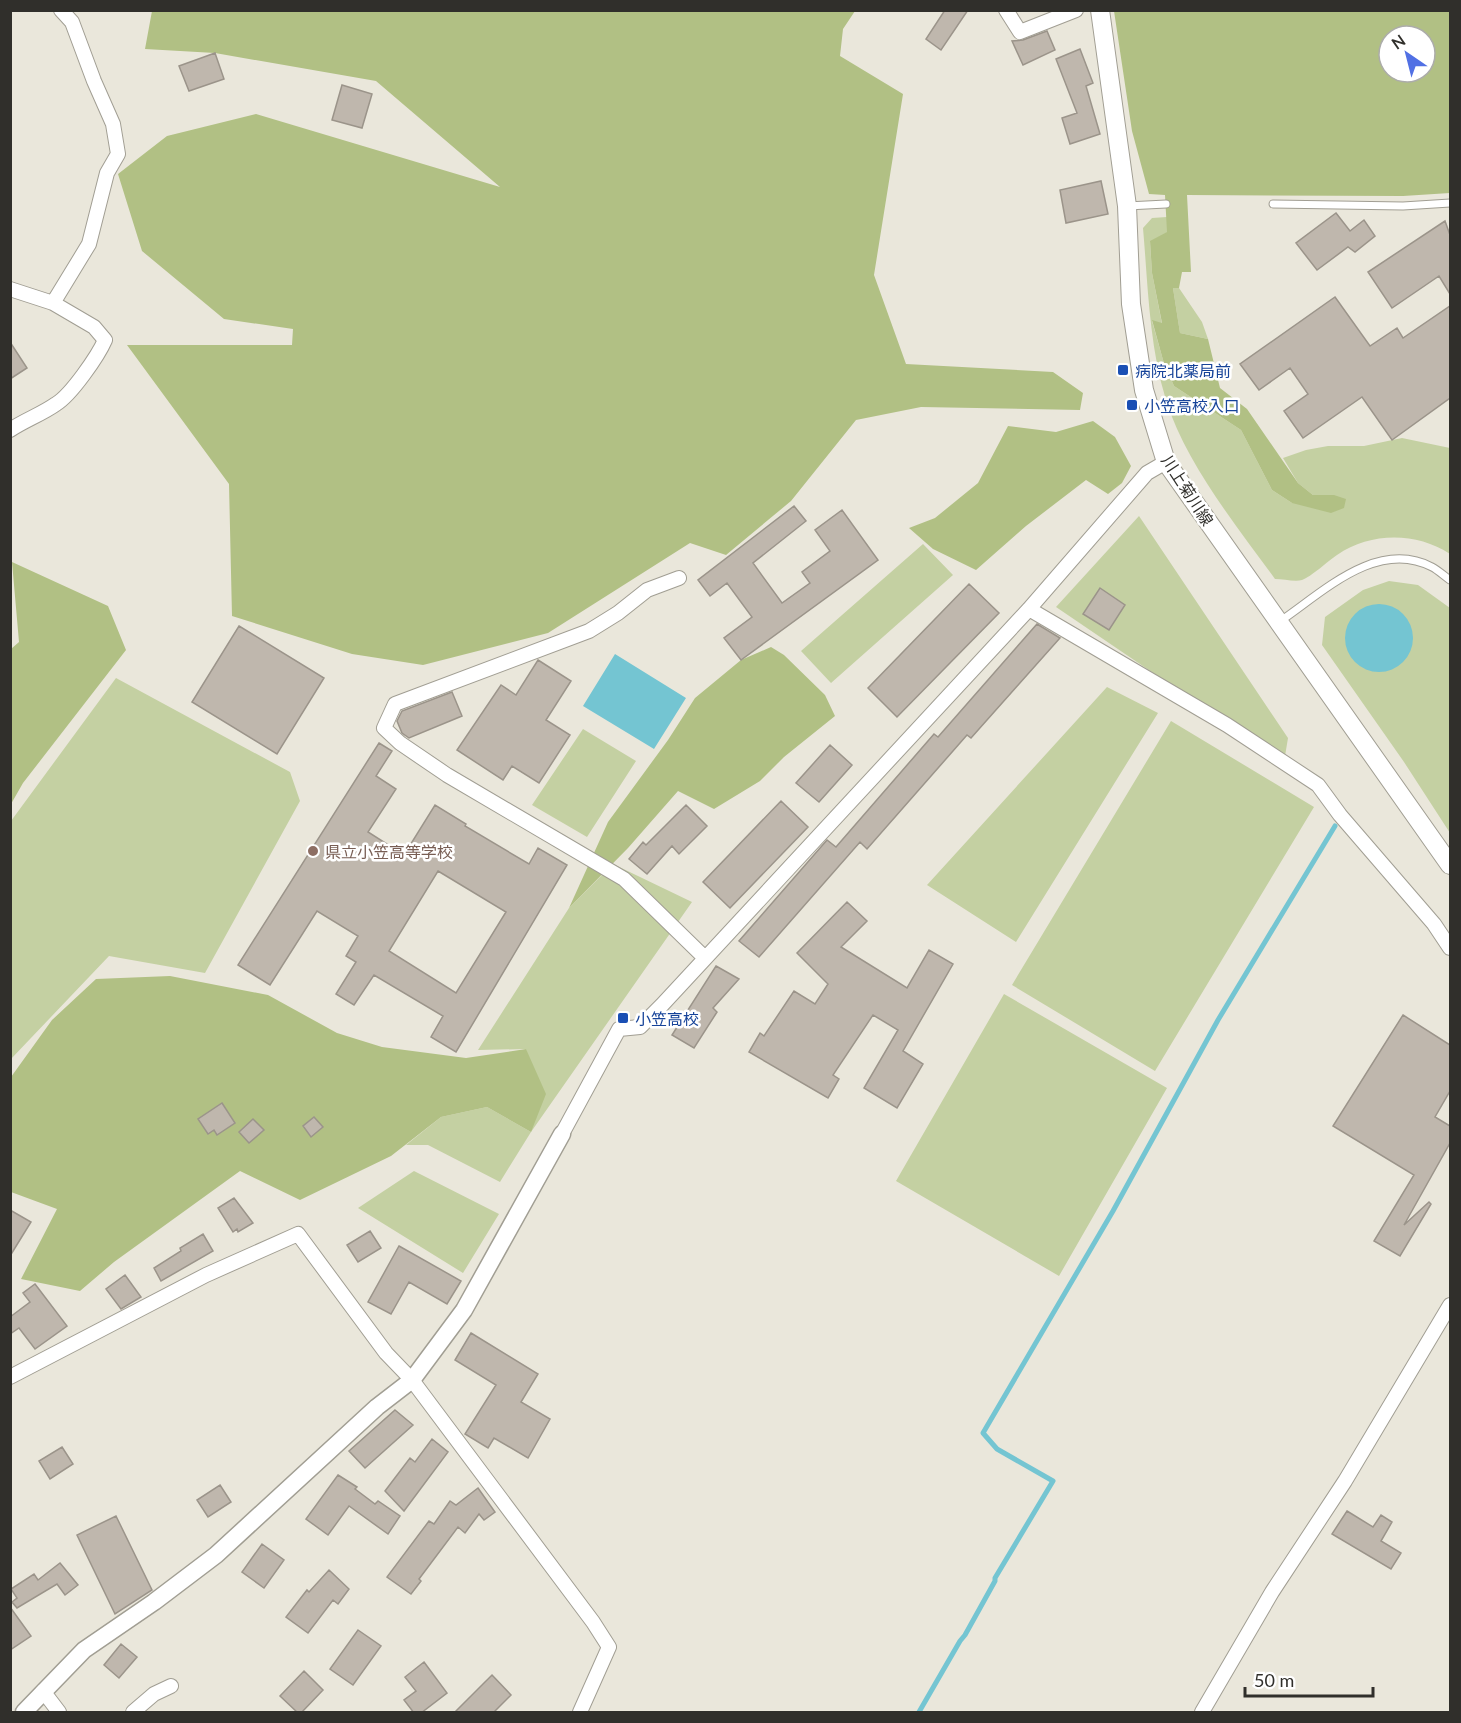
<svg xmlns="http://www.w3.org/2000/svg" width="1461" height="1723" viewBox="0 0 1461 1723" font-family="Lato,'Noto Sans JP',sans-serif">
	<style>
		.green { fill: #c4d0a2 }
		.forest { fill: #b1c084; fill-rule: evenodd }
		.water { fill: #74c5d2 }
		.lines { fill: none; stroke-linecap: round; stroke-linejoin: round }
		.stream { stroke: #74c5d2; stroke-width: 5 }
		.building { fill: #bfb7ad; stroke: #9b948a; stroke-width: 1.5; fill-rule: evenodd }
		.service-casing { stroke: #a19e93; stroke-width: 9 }
		.minor-casing { stroke: #a19e93; stroke-width: 16 }
		.tertiary-casing { stroke: #a19e93; stroke-width: 19 }
		.secondary-casing { stroke: #a19e93; stroke-width: 20 }
		.service { stroke: #fff; stroke-width: 7 }
		.minor { stroke: #fff; stroke-width: 14 }
		.tertiary { stroke: #fff; stroke-width: 16 }
		.secondary { stroke: #fff; stroke-width: 18 }
		.transit-dot { fill: #1a4fb4; stroke: #fff; stroke-width: 2 }
		.education-dot { fill: #8d6e63; stroke: #fff; stroke-width: 2 }
		.labels { text-anchor: middle; dominant-baseline: central; stroke-width: 5; stroke-linejoin: round; paint-order: stroke }
		.transit-label { font-size: 16px; fill: #164399; stroke: #fff; text-anchor: start }
		.street-label { font-size: 16px; fill: #302f2b; stroke: #fff }
		.education-label { font-size: 16px; fill: #785e54; stroke: #fff; text-anchor: start }
	</style>
	<rect width="100%" height="100%" fill="#eae7db"/>
	<path class="green" d="M 1167,217 L 1168,232 L 1150,242 L 1152,273 L 1162,324 L 1152,321 L 1163,360 L 1174,386 L 1241,430 L 1272,490 L 1292,503 L 1334,495 L 1313,495 L 1298,483 L 1283,458 L 1306,450 L 1328,446 L 1364,446 L 1402,438 L 1450,448 L 1450,554 C 1416,532 1371,532 1337,555 C 1328,561 1311,577 1302,580 C 1295,582 1283,579 1275,579 C 1236,525 1186,464 1166,400 C 1149,345 1148,285 1143,228 L 1152,218 Z
		M 1173,288 L 1179,288 L 1202,322 L 1208,339 L 1180,333 Z
		M 1139,516 L 1288,738 L 1284,762 L 1056,607 Z
		M 923,544 L 953,575 L 831,683 L 801,651 Z
		M 1389,581 L 1418,585 L 1450,608 L 1450,833 L 1404,762 L 1322,645 L 1325,617 L 1363,590 Z
		M 116,678 L 290,772 L 300,801 L 205,973 L 109,956 L 11,1059 L 11,821 Z
		M 1107,687 L 1158,713 L 1016,942 L 927,885 Z
		M 1171,721 L 1314,807 L 1155,1071 L 1012,985 Z
		M 583,729 L 636,761 L 587,837 L 532,805 Z
		M 613,864 L 692,902 L 531,1132 L 500,1182 L 428,1145 L 406,1145 L 441,1117 L 487,1107 L 531,1132 L 526,1049 L 478,1050 L 569,908 Z
		M 1004,994 L 1167,1088 L 1059,1276 L 896,1181 Z
		M 414,1171 L 499,1214 L 463,1273 L 358,1208 Z"/>
	<path class="forest" d="M 152,11 L 855,11 L 843,29 L 840,56 L 903,94 L 874,275 L 906,364 L 1053,372 L 1083,393 L 1080,410 L 921,407 L 856,420 L 791,501 L 726,555 L 690,543 L 548,633 L 423,665 L 352,654 L 232,616 L 229,484 L 127,345 L 292,345 L 293,329 L 224,319 L 142,251 L 118,174 L 167,136 L 256,114 L 500,187 L 376,81 L 215,53 L 145,49 Z
		M 1114,11 L 1450,11 L 1450,193 L 1403,196 L 1187,195 L 1191,272 L 1182,272 L 1179,288 L 1173,288 L 1180,333 L 1208,339 L 1220,388 L 1247,409 L 1298,483 L 1313,495 L 1334,495 L 1346,499 L 1344,508 L 1331,513 L 1292,503 L 1272,490 L 1241,430 L 1174,386 L 1163,360 L 1152,320 L 1162,323 L 1152,273 L 1150,241 L 1167,232 L 1165,195 L 1149,194 L 1132,131 ZM 1389,36 L 1425,36 L 1425,72 L 1389,72 Z
		M 1093,421 L 1115,437 L 1131,466 L 1122,483 L 1108,494 L 1086,480 L 1026,526 L 976,570 L 933,549 L 909,528 L 935,518 L 978,483 L 1008,426 L 1056,432 Z
		M 12,562 L 108,606 L 126,650 L 23,783 L 11,804 L 11,649 L 19,642 Z
		M 771,647 L 784,655 L 825,695 L 835,716 L 784,757 L 760,781 L 714,809 L 678,791 L 628,848 L 569,908 L 608,822 L 668,740 L 695,698 L 741,660 Z
		M 170,976 L 268,995 L 337,1033 L 382,1047 L 466,1058 L 526,1049 L 546,1094 L 531,1132 L 487,1107 L 441,1117 L 391,1156 L 300,1200 L 240,1171 L 114,1262 L 80,1291 L 21,1279 L 57,1209 L 11,1192 L 11,1077 L 52,1020 L 96,979 Z"/>
	<path class="water" d="M1345 638a34 34 0 1 1 68 0a34 34 0 1 1-68 0Z
		M 615,654 L 686,698 L 654,749 L 583,706 Z"/>
	<g class="lines">
		<path class="stream" d="M 919,1712 L 960,1641 L 965,1635 L 995,1581 L 995,1578 L 1053,1481 L 997,1449 L 983,1433 L 1113,1211 L 1218,1020 L 1335,826"/>
	</g>
	<path class="building" d="M 945,10 L 968,10 L 941,50 L 926,39 Z
		M 1047,31 L 1055,50 L 1023,65 L 1012,41 L 1023,40 Z
		M 1080,49 L 1093,83 L 1086,86 L 1100,134 L 1070,144 L 1062,118 L 1077,113 L 1056,59 Z
		M 215,53 L 224,79 L 189,91 L 179,66 Z
		M 342,85 L 372,94 L 362,128 L 332,120 Z
		M 1101,181 L 1108,214 L 1066,223 L 1060,190 Z
		M 1336,213 L 1350,231 L 1364,220 L 1375,236 L 1355,252 L 1348,247 L 1317,270 L 1296,243 Z
		M 1445,221 L 1450,235 L 1450,294 L 1439,276 L 1392,308 L 1368,272 Z
		M 1335,297 L 1370,346 L 1397,328 L 1403,338 L 1450,306 L 1450,398 L 1392,440 L 1362,397 L 1303,438 L 1284,411 L 1308,394 L 1290,368 L 1259,390 L 1240,364 Z
		M 10,342 L 27,368 L 10,379 Z
		M 794,506 L 806,521 L 753,563 L 782,603 L 810,583 L 802,572 L 830,551 L 815,530 L 842,510 L 878,560 L 741,660 L 724,638 L 752,617 L 727,583 L 710,596 L 698,580 Z
		M 969,584 L 999,613 L 897,717 L 868,688 Z
		M 1100,588 L 1125,605 L 1109,630 L 1083,614 Z
		M 1037,624 L 1060,638 L 971,738 L 967,735 L 867,849 L 860,842 L 759,957 L 739,941 L 827,840 L 836,847 L 934,734 L 938,737 Z
		M 239,626 L 324,678 L 277,754 L 192,702 Z
		M 538,660 L 571,681 L 546,720 L 570,735 L 539,783 L 512,766 L 503,780 L 457,750 L 501,685 L 516,695 Z
		M 452,692 L 462,716 L 409,738 L 402,733 L 397,721 L 402,711 Z
		M 379,743 L 392,751 L 376,776 L 396,789 L 368,832 L 404,855 L 435,805 L 466,824 L 465,826 L 529,864 L 538,848 L 567,865 L 456,1052 L 431,1037 L 443,1016 L 374,975 L 354,1005 L 336,994 L 356,962 L 346,956 L 358,936 L 317,911 L 270,985 L 238,965 ZM 438,871 L 506,912 L 456,993 L 389,951 Z
		M 830,745 L 852,765 L 819,802 L 796,783 Z
		M 781,801 L 808,827 L 730,908 L 703,882 Z
		M 686,805 L 707,826 L 679,854 L 672,846 L 647,874 L 629,859 L 643,842 L 646,845 Z
		M 847,902 L 867,921 L 841,947 L 907,988 L 929,950 L 953,964 L 903,1051 L 923,1064 L 897,1108 L 864,1088 L 898,1030 L 873,1015 L 833,1075 L 839,1079 L 828,1098 L 749,1052 L 760,1033 L 764,1036 L 794,991 L 815,1004 L 828,984 L 797,953 Z
		M 716,966 L 739,979 L 713,1008 L 717,1012 L 694,1048 L 672,1035 Z
		M 1403,1015 L 1450,1045 L 1450,1091 L 1435,1117 L 1450,1126 L 1450,1143 L 1404,1225 L 1429,1202 L 1431,1204 L 1400,1256 L 1374,1241 L 1414,1175 L 1333,1126 Z
		M 222,1103 L 235,1123 L 217,1135 L 214,1130 L 208,1134 L 198,1119 Z
		M 314,1117 L 323,1127 L 311,1137 L 303,1126 Z
		M 253,1119 L 264,1130 L 249,1143 L 239,1132 Z
		M 234,1198 L 253,1223 L 238,1232 L 237,1229 L 233,1232 L 218,1208 Z
		M 10,1210 L 31,1222 L 10,1256 Z
		M 370,1231 L 381,1248 L 358,1262 L 347,1245 Z
		M 203,1234 L 213,1251 L 161,1281 L 154,1268 L 181,1251 L 180,1248 Z
		M 399,1246 L 461,1281 L 447,1304 L 409,1282 L 391,1314 L 368,1302 Z
		M 125,1275 L 141,1297 L 121,1309 L 106,1289 Z
		M 35,1284 L 67,1326 L 35,1349 L 19,1328 L 10,1334 L 10,1317 L 30,1302 L 23,1293 Z
		M 471,1333 L 538,1374 L 521,1402 L 550,1419 L 528,1458 L 494,1438 L 488,1448 L 465,1434 L 496,1385 L 455,1360 Z
		M 395,1410 L 413,1425 L 365,1468 L 349,1451 Z
		M 432,1439 L 448,1452 L 404,1511 L 385,1491 L 410,1458 L 415,1462 Z
		M 62,1447 L 73,1464 L 50,1479 L 39,1461 Z
		M 338,1475 L 357,1487 L 355,1489 L 375,1504 L 378,1501 L 400,1516 L 388,1534 L 349,1506 L 328,1535 L 306,1519 Z
		M 220,1485 L 231,1502 L 208,1517 L 197,1500 Z
		M 478,1488 L 495,1512 L 484,1520 L 479,1514 L 465,1533 L 458,1527 L 419,1579 L 421,1581 L 411,1594 L 387,1577 L 429,1521 L 434,1524 L 450,1501 L 456,1505 Z
		M 1347,1511 L 1373,1527 L 1381,1515 L 1392,1522 L 1381,1541 L 1401,1553 L 1391,1569 L 1332,1534 Z
		M 116,1516 L 152,1590 L 115,1614 L 77,1535 Z
		M 262,1544 L 284,1560 L 264,1588 L 242,1572 Z
		M 60,1563 L 78,1585 L 65,1595 L 57,1584 L 17,1608 L 12,1602 L 17,1598 L 11,1589 L 34,1574 L 38,1580 Z
		M 329,1570 L 349,1589 L 338,1604 L 333,1600 L 308,1633 L 286,1617 L 307,1590 L 309,1592 Z
		M 10,1607 L 31,1636 L 10,1650 Z
		M 358,1630 L 381,1646 L 353,1685 L 330,1669 Z
		M 121,1644 L 137,1657 L 119,1678 L 104,1665 Z
		M 424,1662 L 447,1693 L 421,1713 L 414,1713 L 404,1700 L 416,1691 L 405,1677 Z
		M 304,1671 L 323,1690 L 301,1713 L 298,1713 L 280,1696 Z
		M 492,1675 L 511,1695 L 493,1713 L 454,1713 Z"/>
	<g class="lines">
		<g class="service-casing">
			<path id="service" d="M 1273,204 L 1403,206 L 1450,203
				M 1127,206 L 1166,204
				M 1279,622 C 1322,593 1377,538 1432,567 C 1438,570 1444,576 1450,580"/>
		</g>
		<g class="minor-casing">
			<path id="minor" d="M 1006,10 L 1020,32 L 1076,10
				M 10,289 L 53,303
				M 10,430 C 25,420 42,414 56,404 C 71,395 98,356 105,340 L 94,327 L 53,303 L 89,244 L 107,173 L 118,154 L 113,124 L 94,81 L 72,22 L 61,10
				M 679,578 L 647,590 L 618,613 L 589,631 L 395,704 L 384,728 L 400,743 L 447,775 L 624,879 L 705,958
				M 1029,609 L 1227,725 L 1318,785 L 1340,815 L 1434,924 L 1450,948
				M 562,1134 L 619,1029 L 640,1027 L 662,1005 L 1029,609 L 1147,473 L 1166,462
				M 10,1377 L 206,1275 L 298,1234 L 386,1353 L 412,1380 L 593,1622 L 609,1647 L 580,1712
				M 43,1691 L 59,1712
				M 133,1712 L 154,1694 L 171,1686
				M 1202,1712 L 1272,1592 L 1345,1481 L 1450,1305"/>
		</g>
		<g class="tertiary-casing">
			<path id="tertiary" d="M 24,1712 L 84,1650 L 154,1602 L 216,1555 L 377,1407 L 412,1380 L 464,1310 L 562,1134"/>
		</g>
		<g class="secondary-casing">
			<path id="secondary" d="M 1100,10 L 1127,206 L 1131,304 L 1144,390 L 1166,462 L 1450,865"/>
		</g>
		<use href="#service" class="service"/>
		<use href="#minor" class="minor"/>
		<use href="#tertiary" class="tertiary"/>
		<use href="#secondary" class="secondary"/>
	</g>
	<g class="transit-dot">
		<rect x="1117" y="364" width="12" height="12" rx="3"/>
		<rect x="1126" y="399" width="12" height="12" rx="3"/>
		<rect x="617" y="1012" width="12" height="12" rx="3"/>
	</g>
	<circle class="education-dot" cx="313" cy="851" r="6"/>
	<g class="labels">
		<g class="transit-label">
			<text x="1135" y="370">病院北薬局前</text>
			<text x="1144" y="405">小笠高校入口</text>
			<text x="635" y="1018">小笠高校</text>
		</g>
		<g class="street-label">
			<text transform="translate(1188 490) rotate(57)">川上菊川線</text>
		</g>
		<g class="education-label">
			<text x="325" y="851">県立小笠高等学校</text>
		</g>
	</g>
	<rect width="1461" height="1723" fill="none" stroke="#302f2b" stroke-width="24"/>
	<g transform="translate(1407 54) rotate(325)"><circle r="28" fill="#ffffff" stroke="#acacaa" stroke-width="1.5"/>
	<path d="M0-4.5L10 22L0 15L-10 22Z" fill="#5170e4"/>
	<text y="-9" font-size="16" font-weight="bold" text-anchor="middle" fill="#302f2b">N</text>
	</g>
	<path d="M1245 1687v9h128v-9" fill="none" stroke="#302f2b" stroke-width="3"/>
	<text x="1254" y="1687" font-size="18" fill="#302f2b" stroke="#ffffff" stroke-width="4.5" paint-order="stroke">50 m</text>
</svg>
